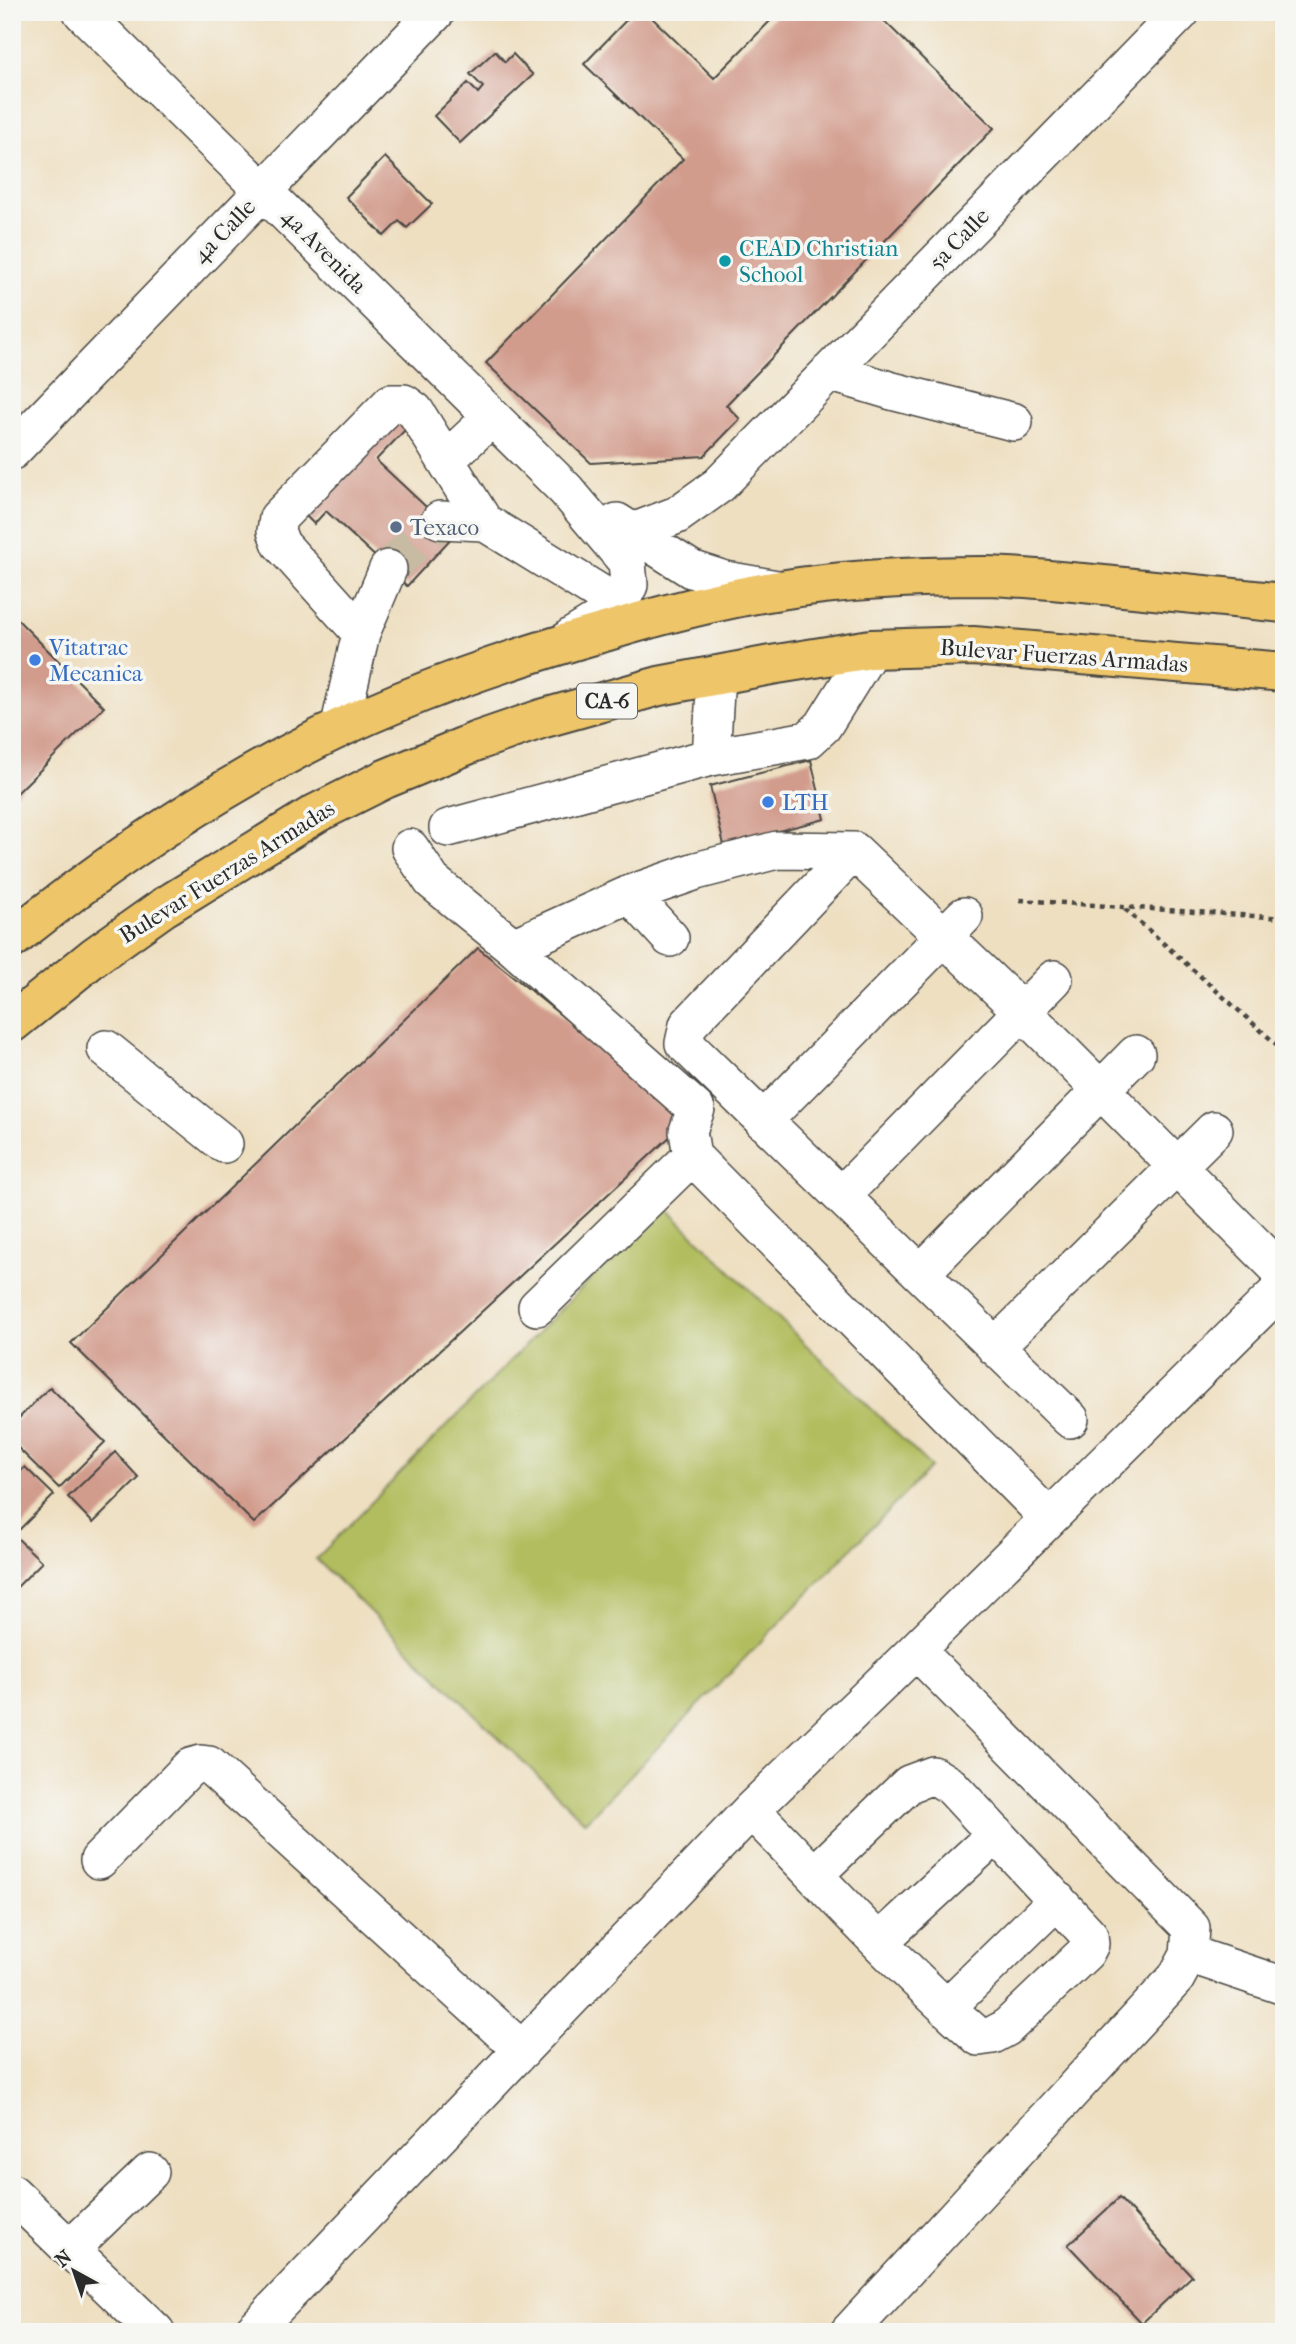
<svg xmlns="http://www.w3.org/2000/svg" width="1296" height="2344" viewBox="0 0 1296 2344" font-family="'IM FELL French Canon',serif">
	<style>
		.green { fill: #b2bd5f; stroke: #6e7445; stroke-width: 2 }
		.building { fill: #d29c8d }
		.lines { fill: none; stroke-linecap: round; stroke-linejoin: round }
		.minor-tunnel { stroke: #c7bba3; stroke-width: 37; stroke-dasharray: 37 18; stroke-linecap: butt }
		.minor-casing { stroke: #484642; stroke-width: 40 }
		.highway-casing { stroke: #484642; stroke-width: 42 }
		.path { stroke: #484642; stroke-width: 4.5; stroke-dasharray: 5 5; stroke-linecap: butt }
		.minor { stroke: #fff; stroke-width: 37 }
		.highway { stroke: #eec569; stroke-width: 38 }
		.culture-dot { fill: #0f9aa8; stroke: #f6f6f2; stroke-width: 2.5 }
		.service-dot { fill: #5c6f8a; stroke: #f6f6f2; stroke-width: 2.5 }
		.shop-dot { fill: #3f7fe0; stroke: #f6f6f2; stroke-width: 2.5 }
		.labels { text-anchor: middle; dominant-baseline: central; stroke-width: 7; stroke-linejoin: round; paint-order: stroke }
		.shield { fill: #f6f6f2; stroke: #686867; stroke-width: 2 }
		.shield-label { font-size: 21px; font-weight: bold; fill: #2b2b2b }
		.street-label { font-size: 23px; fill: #2b2b2b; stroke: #f6f6f2 }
		.culture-label { font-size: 23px; fill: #0d838f; stroke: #f6f6f2; text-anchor: start }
		.service-label { font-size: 23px; fill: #4e5e75; stroke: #f6f6f2; text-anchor: start }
		.shop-label { font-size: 23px; fill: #366cbe; stroke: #f6f6f2; text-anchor: start }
	</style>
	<rect width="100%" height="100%" fill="#f6f6f2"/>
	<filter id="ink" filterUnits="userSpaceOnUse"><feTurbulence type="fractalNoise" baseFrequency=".0143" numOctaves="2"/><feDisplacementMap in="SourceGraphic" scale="14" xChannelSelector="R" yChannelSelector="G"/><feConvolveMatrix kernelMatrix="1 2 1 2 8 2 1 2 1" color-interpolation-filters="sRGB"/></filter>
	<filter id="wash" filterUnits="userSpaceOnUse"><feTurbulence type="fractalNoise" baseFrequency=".00686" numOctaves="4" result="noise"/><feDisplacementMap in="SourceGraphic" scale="28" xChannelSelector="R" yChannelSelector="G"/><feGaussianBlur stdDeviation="1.57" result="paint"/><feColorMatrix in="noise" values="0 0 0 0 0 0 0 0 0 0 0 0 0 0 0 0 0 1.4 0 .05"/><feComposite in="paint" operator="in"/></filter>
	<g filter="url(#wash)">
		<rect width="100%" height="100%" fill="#eedfc1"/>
		<path class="green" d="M 663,1205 L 931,1467 L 585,1822 L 316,1559 Z"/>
		<g id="blocks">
			<path class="building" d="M 634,12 L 646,12 L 714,78 L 777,14 L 775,12 L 875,12 L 994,128 L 726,405 L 740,419 L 704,456 L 591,463 L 486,363 L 683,159 L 584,64 Z
				M 495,51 L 505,62 L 513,54 L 533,75 L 460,143 L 434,116 L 468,83 L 478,93 L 483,87 L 470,74 Z
				M 385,157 L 432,204 L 407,228 L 399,221 L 384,236 L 346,197 Z
				M 392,415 L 406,429 L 376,460 L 455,534 L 407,586 L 326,511 L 314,524 L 299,509 Z
				M 12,614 L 104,707 L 12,798 Z
				M 811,760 L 825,819 L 724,845 L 710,786 Z
				M 478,948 L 689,1119 L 254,1523 L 71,1343 Z
				M 50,1387 L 105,1442 L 59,1488 L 12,1442 L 12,1425 Z
				M 115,1452 L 139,1478 L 93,1523 L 68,1497 Z
				M 25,1467 L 54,1495 L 14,1535 L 12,1533 L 12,1479 Z
				M 14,1535 L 42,1562 L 12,1592 L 12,1537 Z
				M 1119,2198 L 1192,2276 L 1142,2323 L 1068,2245 Z"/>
		</g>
	</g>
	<g filter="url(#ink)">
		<use href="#blocks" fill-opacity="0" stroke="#484642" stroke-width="2"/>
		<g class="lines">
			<path class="minor-tunnel" d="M 388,569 L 440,520"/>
			<g class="minor-casing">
				<path id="minor" d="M 82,12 L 566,490 L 627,562 L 629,585 L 619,605 L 602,618 L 571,637
					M 829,372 L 892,391 L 1014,422
					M 12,451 L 436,12
					M 446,460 L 492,417
					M 440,520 L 484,522 L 619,605
					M 617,522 L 691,569 L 725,580 L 777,589
					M 633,532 L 677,515 L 719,485 L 1181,12
					M 361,633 L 281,544 L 276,531 L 278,518 L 391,403 L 404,403 L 415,411 L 484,522
					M 339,729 L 361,633 L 388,569
					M 711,757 L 716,675
					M 448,828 L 711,757 L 808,740 L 823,726 L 871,649
					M 410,848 L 432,881 L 513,947 L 696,1109 L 688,1131 L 692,1156 L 1049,1518
					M 854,851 L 688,1025 L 684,1043 L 1070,1419
					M 630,894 L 670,938
					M 513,947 L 630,894 L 696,871 L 777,850 L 854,851 L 1023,1012 L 1280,1270 L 1282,1280 L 1278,1292 L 916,1650
					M 106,1049 L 224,1144
					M 763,1121 L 964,916
					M 841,1196 L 1054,979
					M 921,1273 L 1136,1054
					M 537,1307 L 692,1156
					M 995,1347 L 1214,1130
					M 751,1810 C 826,1886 898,1967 979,2037 L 993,2035 L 1006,2028 L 1086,1952 L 1090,1944 L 1089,1935 L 951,1786 L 933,1775 L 909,1784 L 814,1875
					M 99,1860 L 190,1767 L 201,1764 L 209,1765 L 522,2050
					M 879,1942 L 996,1834
					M 1189,1954 L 1284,1986
					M 946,2008 L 1057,1900
					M 12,2193 L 156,2332
					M 70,2249 L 150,2172
					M 252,2332 L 751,1810 L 916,1650 L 1191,1928 L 1189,1954 L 1176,1978 L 849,2332"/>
			</g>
			<g class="highway-casing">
				<path id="highway" d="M 12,939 C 101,868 195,803 296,750 C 394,698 501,661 608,631 C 664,614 722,599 780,590 C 847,579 917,576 985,576 C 1028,577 1071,582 1114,586 C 1171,592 1227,597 1284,603
					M 12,1023 L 95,956 L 164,907 L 315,814 L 385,779 L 477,741 L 541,719 L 659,686 L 771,665 L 871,649 L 973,646 L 1284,672"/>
			</g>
			<path class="path" d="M 1020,900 L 1284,918
				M 1125,909 L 1284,1051"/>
			<use href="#minor" class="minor"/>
			<use href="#highway" class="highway"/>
		</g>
	</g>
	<circle class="culture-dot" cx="725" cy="261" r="7"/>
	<circle class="service-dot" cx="396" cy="527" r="7"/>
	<g class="shop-dot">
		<circle cx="35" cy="660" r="7"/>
		<circle cx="768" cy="802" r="7"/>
	</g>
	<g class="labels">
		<rect class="shield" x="577" y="683.5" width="60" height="35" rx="5"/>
		<g class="shield-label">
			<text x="607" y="701">CA-6</text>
		</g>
		<g class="street-label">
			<text transform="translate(224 231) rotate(-46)">4a Calle</text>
			<text transform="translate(959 239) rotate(-46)">5a Calle</text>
			<text transform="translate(324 251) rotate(45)">4a Avenida</text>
			<text transform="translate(1064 656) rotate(4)">Bulevar Fuerzas Armadas</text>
			<text transform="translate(227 872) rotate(-32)">Bulevar Fuerzas Armadas</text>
		</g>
		<g class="culture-label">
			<text x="739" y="248">CEAD Christian<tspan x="739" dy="26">School</tspan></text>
		</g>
		<g class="service-label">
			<text x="410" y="527">Texaco</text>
		</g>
		<g class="shop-label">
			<text x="49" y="647">Vitatrac<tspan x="49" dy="26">Mecanica</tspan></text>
			<text x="782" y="802">LTH</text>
		</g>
	</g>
	<rect width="1296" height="2344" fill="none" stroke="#f6f6f2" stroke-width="42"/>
	<g transform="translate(74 2271) rotate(320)" stroke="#f6f6f2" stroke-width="5" paint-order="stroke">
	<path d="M0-5L12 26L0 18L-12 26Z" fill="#2b2b2b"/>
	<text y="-10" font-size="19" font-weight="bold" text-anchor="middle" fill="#2b2b2b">N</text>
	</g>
</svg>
